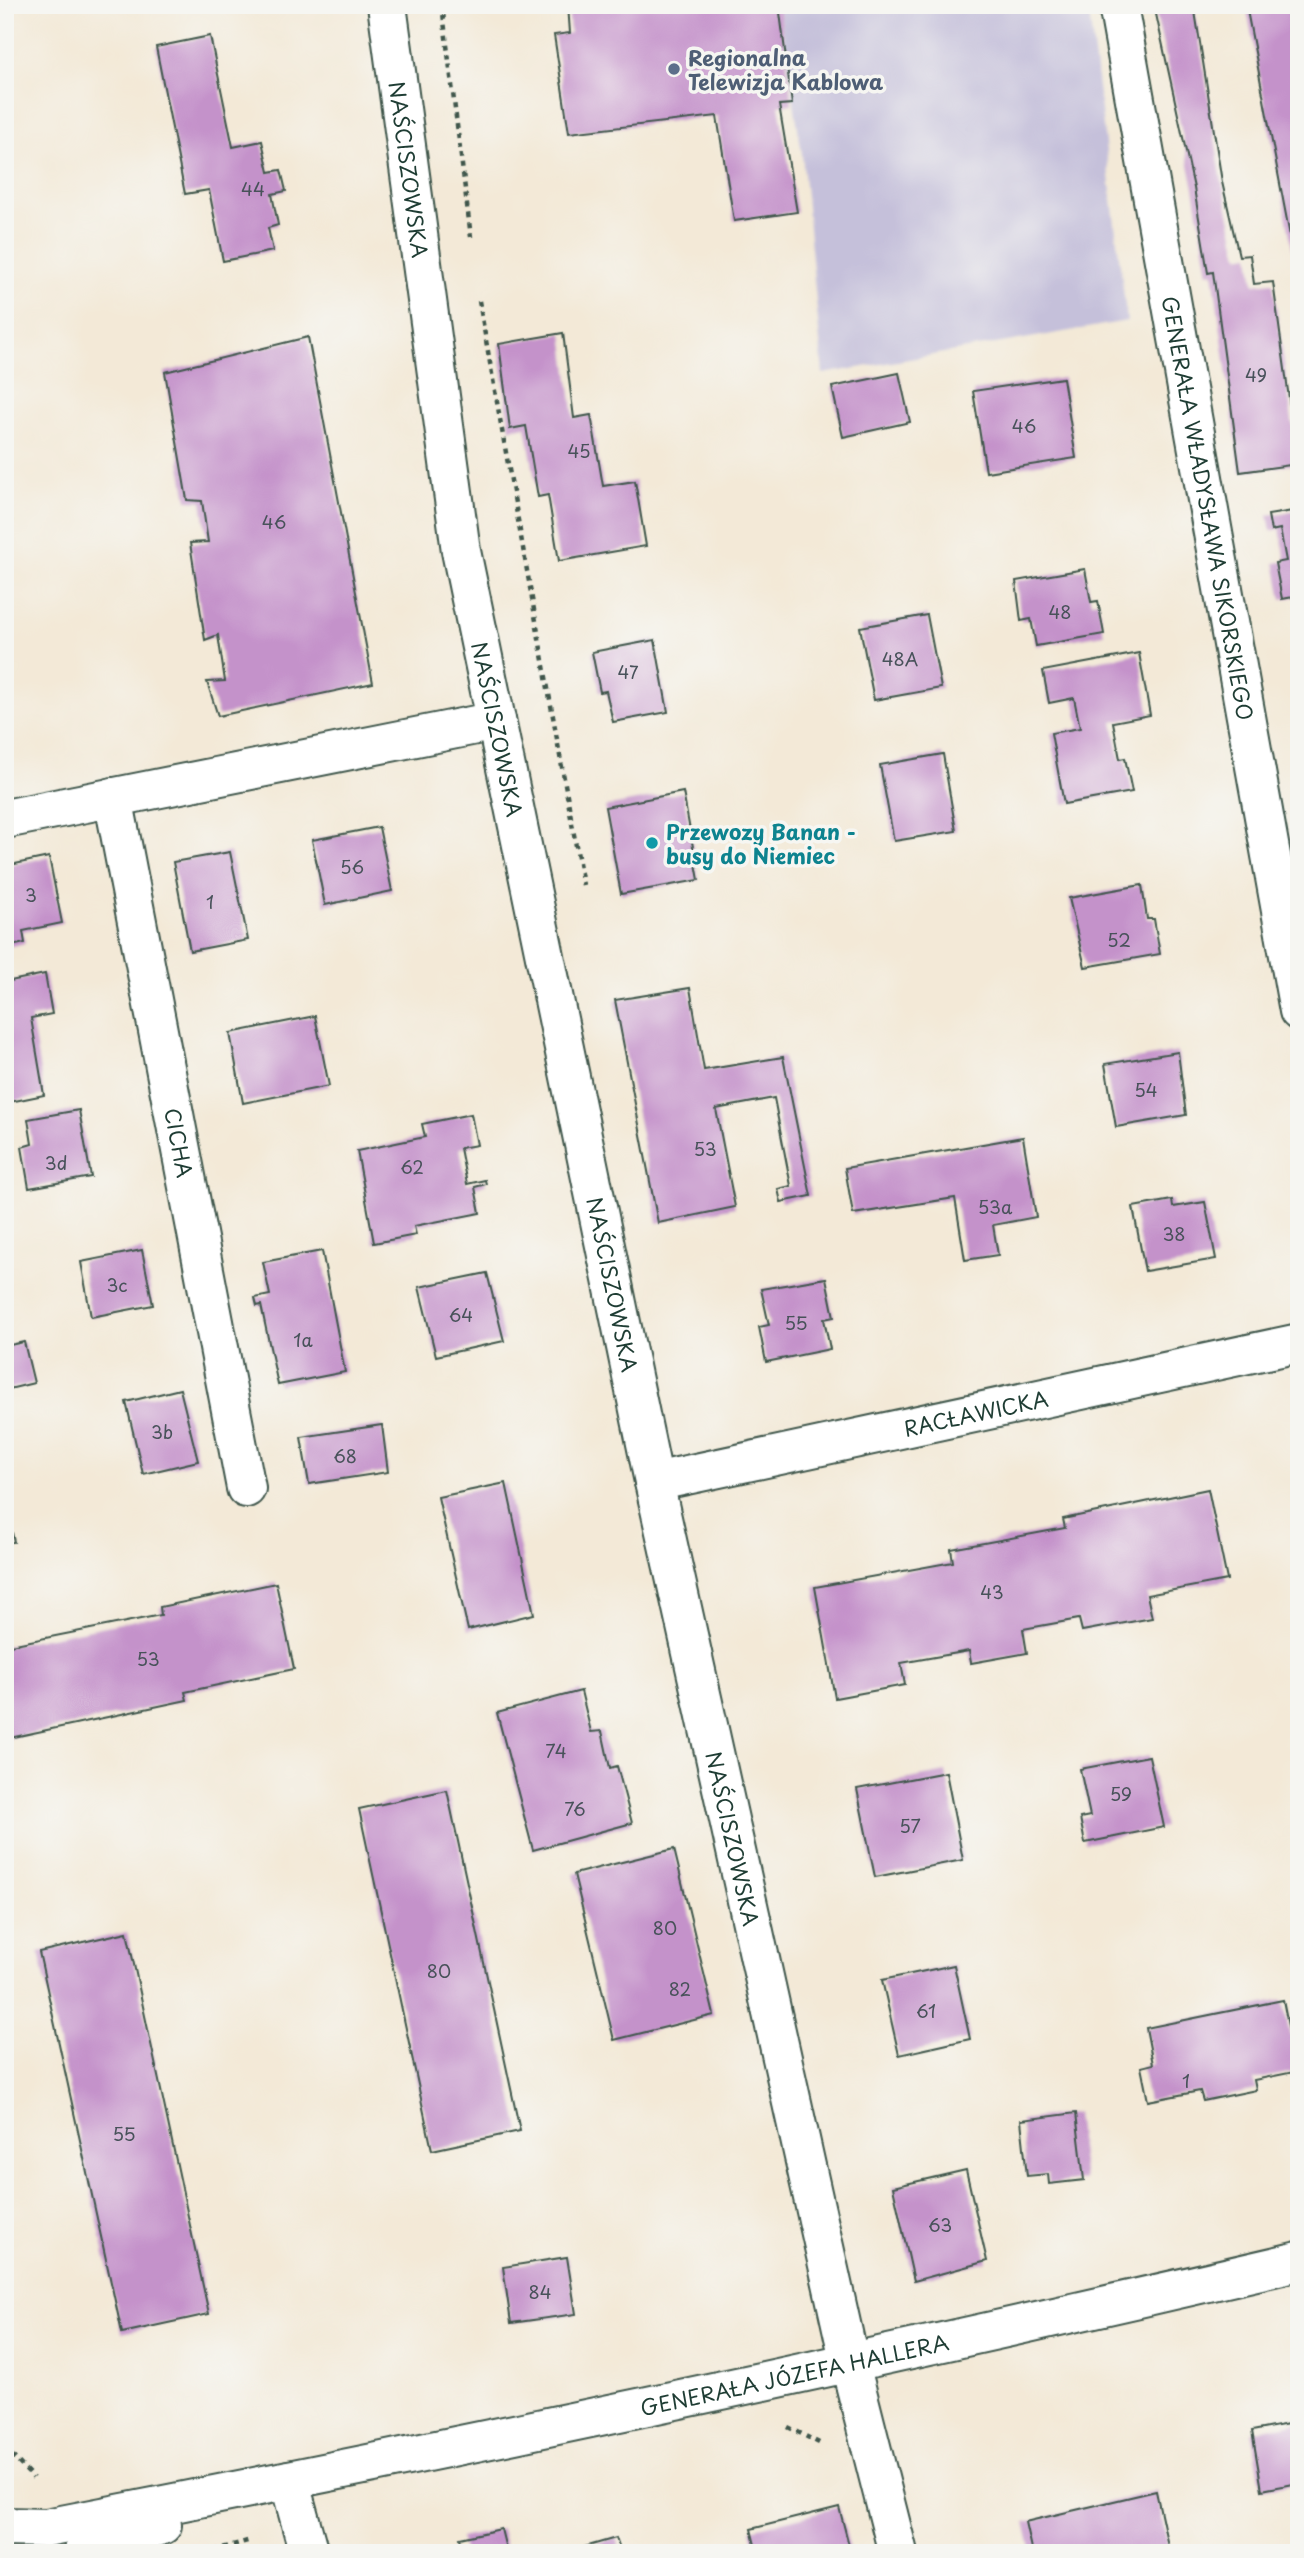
<svg xmlns="http://www.w3.org/2000/svg" width="1304" height="2558" viewBox="0 0 1304 2558" font-family="'Playpen Sans',sans-serif">
	<style>
		.industrial { fill: #c5c0da }
		.building { fill: #c492ca }
		.lines { fill: none; stroke-linecap: round; stroke-linejoin: round }
		.minor-casing { stroke: #3f574c; stroke-width: 42 }
		.path { stroke: #3f574c; stroke-width: 4.5; stroke-dasharray: 5 5; stroke-linecap: butt }
		.minor { stroke: #fff; stroke-width: 38 }
		.service-dot { fill: #5c6f8a; stroke: #f6f6f2; stroke-width: 2.5 }
		.culture-dot { fill: #0f9aa8; stroke: #f6f6f2; stroke-width: 2.5 }
		.labels { text-anchor: middle; dominant-baseline: central; stroke-width: 7; stroke-linejoin: round; paint-order: stroke }
		.number-label { font-size: 18px; fill: #48525a }
		.service-label { font-size: 21px; font-weight: bold; fill: #4e5e75; stroke: #f6f6f2; text-anchor: start }
		.street-label { font-size: 21px; fill: #1f3d34; stroke: #f6f6f2 }
		.culture-label { font-size: 21px; font-weight: bold; fill: #0d838f; stroke: #f6f6f2; text-anchor: start }
	</style>
	<rect width="100%" height="100%" fill="#f6f6f2"/>
	<filter id="ink" filterUnits="userSpaceOnUse"><feTurbulence type="fractalNoise" baseFrequency=".0143" numOctaves="2"/><feDisplacementMap in="SourceGraphic" scale="14" xChannelSelector="R" yChannelSelector="G"/><feConvolveMatrix kernelMatrix="1 2 1 2 8 2 1 2 1" color-interpolation-filters="sRGB"/></filter>
	<filter id="wash" filterUnits="userSpaceOnUse"><feTurbulence type="fractalNoise" baseFrequency=".00686" numOctaves="4" result="noise"/><feDisplacementMap in="SourceGraphic" scale="28" xChannelSelector="R" yChannelSelector="G"/><feGaussianBlur stdDeviation="1.57" result="paint"/><feColorMatrix in="noise" values="0 0 0 0 0 0 0 0 0 0 0 0 0 0 0 0 0 1.4 0 .05"/><feComposite in="paint" operator="in"/></filter>
	<g filter="url(#wash)">
		<rect width="100%" height="100%" fill="#f3e9d7"/>
		<path class="industrial" d="M 779,5 L 1088,5 L 1127,321 L 823,374 L 802,154 Z"/>
		<g id="blocks">
			<path class="building" d="M 568,5 L 779,5 L 792,104 L 779,105 L 797,212 L 734,221 L 717,116 L 569,133 L 554,35 L 570,33 Z
				M 1154,5 L 1194,5 L 1222,182 L 1239,256 L 1250,255 L 1254,284 L 1273,282 L 1298,464 L 1240,472 L 1213,272 L 1208,273 L 1194,188 Z
				M 1246,5 L 1299,5 L 1299,272 L 1297,273 Z
				M 210,36 L 233,147 L 262,141 L 269,172 L 281,170 L 286,191 L 272,194 L 278,225 L 268,228 L 273,251 L 223,261 L 209,190 L 185,194 L 156,47 Z
				M 563,333 L 574,418 L 591,415 L 603,486 L 635,481 L 646,546 L 559,561 L 548,495 L 538,497 L 526,426 L 510,429 L 499,344 Z
				M 308,337 L 373,683 L 218,716 L 207,682 L 225,681 L 218,635 L 205,640 L 190,543 L 208,542 L 202,501 L 187,500 L 165,372 Z
				M 899,373 L 910,422 L 843,437 L 832,387 Z
				M 1063,378 L 1076,458 L 986,472 L 973,391 Z
				M 5,490 L 12,520 L 5,521 Z
				M 1299,510 L 1299,596 L 1282,599 L 1275,563 L 1286,561 L 1280,529 L 1271,531 L 1268,515 Z
				M 1085,569 L 1091,602 L 1098,601 L 1104,634 L 1036,646 L 1031,619 L 1021,621 L 1016,581 Z
				M 927,615 L 941,688 L 874,700 L 860,627 Z
				M 655,640 L 668,712 L 613,722 L 606,691 L 600,692 L 592,652 Z
				M 1139,653 L 1150,715 L 1113,722 L 1120,759 L 1125,758 L 1132,792 L 1064,804 L 1051,733 L 1080,728 L 1074,698 L 1049,703 L 1043,671 Z
				M 943,754 L 956,831 L 894,841 L 880,765 Z
				M 683,792 L 699,880 L 621,894 L 605,807 Z
				M 379,827 L 392,891 L 325,905 L 312,840 Z
				M 230,852 L 248,940 L 190,951 L 173,862 Z
				M 49,857 L 62,923 L 23,931 L 25,943 L 7,947 L 5,866 Z
				M 1142,885 L 1147,919 L 1154,919 L 1160,954 L 1085,967 L 1069,898 Z
				M 45,974 L 52,1014 L 31,1018 L 44,1095 L 5,1103 L 5,982 Z
				M 690,988 L 704,1070 L 783,1057 L 811,1196 L 781,1202 L 778,1189 L 791,1186 L 774,1098 L 716,1109 L 735,1207 L 658,1223 L 615,1000 Z
				M 315,1016 L 329,1086 L 243,1103 L 230,1033 Z
				M 1178,1052 L 1186,1115 L 1116,1127 L 1105,1064 Z
				M 79,1110 L 91,1177 L 29,1188 L 22,1147 L 32,1144 L 28,1119 Z
				M 471,1114 L 477,1145 L 460,1148 L 467,1184 L 485,1180 L 486,1184 L 475,1187 L 480,1213 L 414,1226 L 416,1235 L 374,1243 L 357,1151 L 425,1137 L 422,1124 Z
				M 1023,1137 L 1036,1217 L 993,1225 L 998,1255 L 965,1260 L 955,1198 L 853,1214 L 845,1168 Z
				M 1172,1200 L 1173,1207 L 1205,1202 L 1216,1259 L 1145,1271 L 1133,1207 Z
				M 142,1250 L 153,1305 L 91,1317 L 81,1262 Z
				M 322,1251 L 345,1372 L 278,1385 L 261,1305 L 257,1306 L 255,1298 L 270,1295 L 263,1262 Z
				M 487,1273 L 504,1341 L 436,1356 L 419,1287 Z
				M 826,1278 L 834,1317 L 824,1319 L 830,1349 L 766,1362 L 759,1327 L 769,1325 L 761,1289 Z
				M 24,1342 L 34,1383 L 5,1390 L 5,1346 Z
				M 180,1389 L 198,1461 L 143,1474 L 126,1402 Z
				M 382,1425 L 388,1472 L 309,1484 L 301,1437 Z
				M 506,1483 L 534,1614 L 468,1630 L 438,1497 Z
				M 1208,1489 L 1227,1580 L 1147,1595 L 1152,1618 L 1082,1631 L 1079,1619 L 1023,1629 L 1027,1653 L 971,1663 L 969,1651 L 901,1663 L 905,1685 L 835,1698 L 815,1587 L 953,1562 L 951,1549 L 1065,1528 L 1063,1519 Z
				M 5,1499 L 14,1542 L 5,1543 Z
				M 276,1583 L 294,1669 L 185,1692 L 187,1700 L 5,1739 L 5,1646 L 161,1615 L 160,1607 Z
				M 581,1691 L 591,1732 L 602,1731 L 610,1768 L 617,1766 L 632,1823 L 533,1850 L 497,1713 Z
				M 1149,1756 L 1164,1827 L 1085,1843 L 1080,1818 L 1090,1816 L 1080,1769 Z
				M 946,1772 L 963,1860 L 875,1877 L 857,1789 Z
				M 447,1790 L 520,2131 L 432,2150 L 359,1809 Z
				M 674,1849 L 714,2015 L 614,2040 L 574,1874 Z
				M 127,1932 L 209,2314 L 122,2333 L 39,1952 Z
				M 954,1965 L 970,2039 L 899,2055 L 882,1980 Z
				M 1283,2000 L 1290,2036 L 1299,2034 L 1299,2071 L 1254,2080 L 1256,2090 L 1203,2101 L 1200,2091 L 1148,2101 L 1141,2067 L 1153,2064 L 1146,2028 Z
				M 1076,2113 L 1084,2180 L 1049,2184 L 1048,2174 L 1027,2176 L 1021,2120 Z
				M 966,2170 L 987,2261 L 914,2281 L 893,2187 Z
				M 567,2257 L 576,2314 L 511,2323 L 503,2267 Z
				M 1299,2422 L 1299,2483 L 1262,2490 L 1252,2431 Z
				M 1156,2491 L 1168,2546 L 1140,2553 L 1032,2553 L 1025,2522 Z
				M 839,2507 L 851,2553 L 757,2553 L 751,2529 Z
				M 501,2529 L 507,2553 L 464,2553 L 460,2538 Z
				M 616,2538 L 621,2553 L 567,2553 L 567,2552 Z"/>
		</g>
	</g>
	<g filter="url(#ink)">
		<use href="#blocks" fill-opacity="0" stroke="#3f574c" stroke-width="2"/>
		<g class="lines">
			<g class="minor-casing">
				<g id="minor">
					<path id="s1" d="M 387,5 L 461,551 L 654,1482 L 850,2364 L 898,2553"/>
					<path id="s2" d="M 1118,5 L 1299,1011"/>
					<path id="s3" d="M 113,797 L 246,1488"/>
					<path d="M 5,819 L 496,721"/>
					<path id="s4" d="M 654,1482 L 1299,1343"/>
					<path d="M 289,2480 L 309,2553"/>
					<path id="s5" d="M 5,2527 L 46,2528 C 465,2447 883,2358 1299,2261"/>
					<path d="M 83,2553 L 162,2525"/>
				</g>
			</g>
			<path class="path" d="M 442,5 L 471,237
				M 479,301 L 583,885
				M 788,2427 L 821,2444
				M 5,2448 L 33,2478
				M 204,2553 L 251,2540"/>
			<use href="#minor" class="minor"/>
		</g>
	</g>
	<circle class="service-dot" cx="674" cy="69" r="7"/>
	<circle class="culture-dot" cx="652" cy="843" r="7"/>
	<g class="labels">
		<g class="number-label">
			<text x="253" y="188">44</text>
			<text x="1256" y="374">49</text>
			<text x="1024" y="425">46</text>
			<text x="579" y="450">45</text>
			<text x="274" y="521">46</text>
			<text x="1060" y="611">48</text>
			<text x="900" y="658">48A</text>
			<text x="628" y="671">47</text>
			<text x="352" y="866">56</text>
			<text x="31" y="894">3</text>
			<text x="210" y="901">1</text>
			<text x="1119" y="939">52</text>
			<text x="1146" y="1089">54</text>
			<text x="705" y="1148">53</text>
			<text x="56" y="1162">3d</text>
			<text x="412" y="1166">62</text>
			<text x="995" y="1206">53a</text>
			<text x="1174" y="1233">38</text>
			<text x="117" y="1284">3c</text>
			<text x="461" y="1314">64</text>
			<text x="796" y="1322">55</text>
			<text x="303" y="1339">1a</text>
			<text x="162" y="1431">3b</text>
			<text x="345" y="1455">68</text>
			<text x="992" y="1591">43</text>
			<text x="148" y="1658">53</text>
			<text x="556" y="1750">74</text>
			<text x="1121" y="1793">59</text>
			<text x="575" y="1808">76</text>
			<text x="910" y="1825">57</text>
			<text x="665" y="1927">80</text>
			<text x="439" y="1970">80</text>
			<text x="680" y="1988">82</text>
			<text x="926" y="2010">61</text>
			<text x="1186" y="2080">1</text>
			<text x="124" y="2133">55</text>
			<text x="940" y="2224">63</text>
			<text x="540" y="2291">84</text>
		</g>
		<g class="service-label">
			<text x="688" y="57">Regionalna<tspan x="688" dy="24">Telewizja Kablowa</tspan></text>
		</g>
		<g class="street-label">
			<text stroke="none"><textPath href="#s1" startOffset="166">NAŚCISZOWSKA</textPath></text>
			<text stroke="none"><textPath href="#s2" startOffset="511">GENERAŁA WŁADYSŁAWA SIKORSKIEGO</textPath></text>
			<text stroke="none"><textPath href="#s1" startOffset="733">NAŚCISZOWSKA</textPath></text>
			<text stroke="none"><textPath href="#s3" startOffset="352">CICHA</textPath></text>
			<text stroke="none"><textPath href="#s1" startOffset="1300">NAŚCISZOWSKA</textPath></text>
			<text stroke="none"><textPath href="#s4" startOffset="329">RACŁAWICKA</textPath></text>
			<text stroke="none"><textPath href="#s1" startOffset="1867">NAŚCISZOWSKA</textPath></text>
			<text stroke="none"><textPath href="#s5" startOffset="805">GENERAŁA JÓZEFA HALLERA</textPath></text>
		</g>
		<g class="culture-label">
			<text x="666" y="831">Przewozy Banan -<tspan x="666" dy="24">busy do Niemiec</tspan></text>
		</g>
	</g>
	<rect width="1304" height="2558" fill="none" stroke="#f6f6f2" stroke-width="28"/>
</svg>
